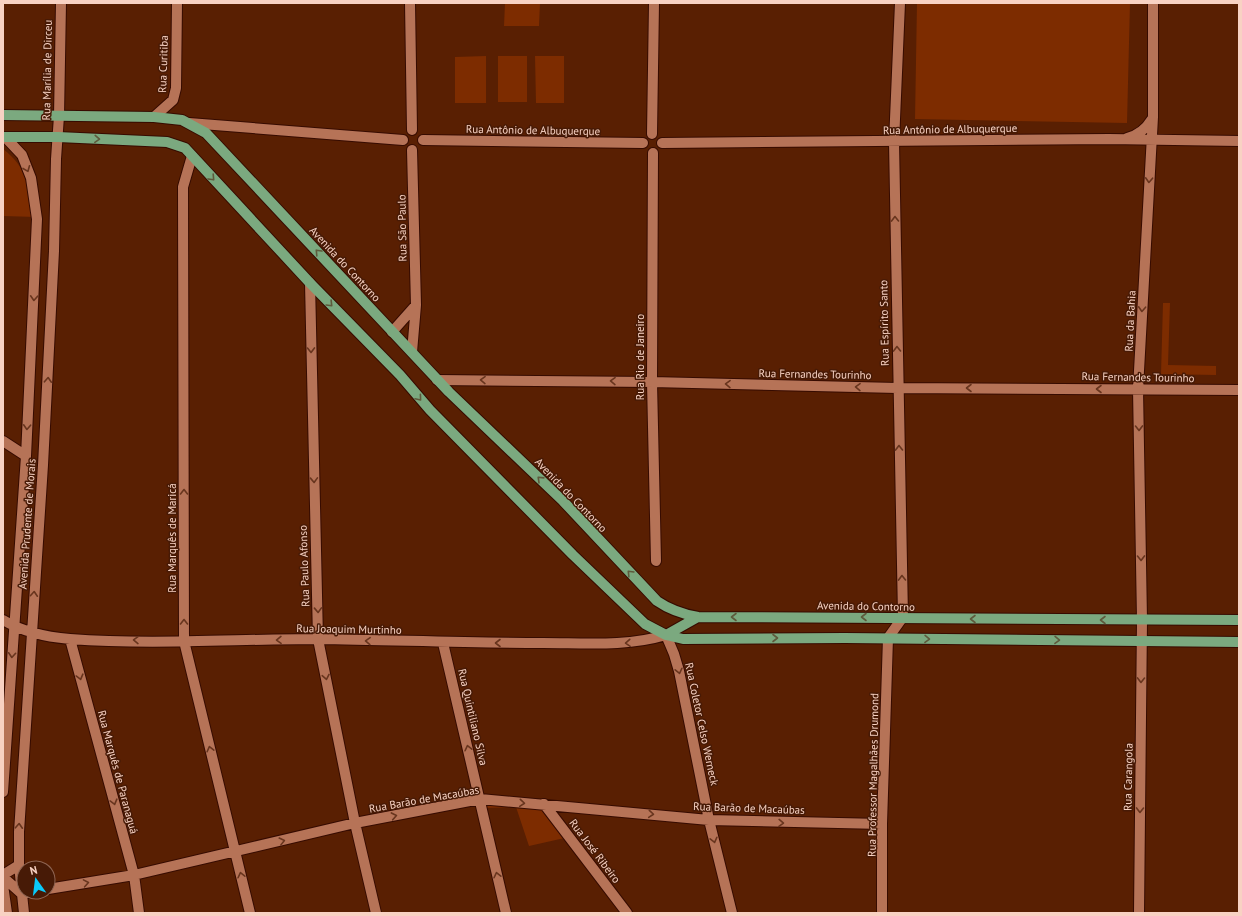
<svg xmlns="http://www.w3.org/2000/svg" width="1242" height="916" viewBox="0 0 1242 916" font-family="'PT Sans',sans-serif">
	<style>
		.green { fill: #7d2c00 }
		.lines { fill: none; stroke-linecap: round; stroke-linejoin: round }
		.minor-casing { stroke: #360b00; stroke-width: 12 }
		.major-casing { stroke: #360b00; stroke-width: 12 }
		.minor { stroke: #b67357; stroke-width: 10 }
		.major { stroke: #7ba97f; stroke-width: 10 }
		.oneway { stroke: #5e5a3c }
		.oneway2 { stroke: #68351e }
		.labels { text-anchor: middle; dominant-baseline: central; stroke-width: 3; stroke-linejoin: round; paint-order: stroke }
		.street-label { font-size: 11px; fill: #f8d2c3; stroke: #471a06 }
	</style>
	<rect width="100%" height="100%" fill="#591f02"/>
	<path class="green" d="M 505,3 L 540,3 L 539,26 L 504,26 Z
		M 917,3 L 1130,3 L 1127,123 L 915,119 Z
		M 486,56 L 486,103 L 455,103 L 455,57 Z
		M 498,56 L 527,56 L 527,102 L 498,102 Z
		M 535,56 L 564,56 L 564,103 L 536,103 Z
		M 3,149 C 28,168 29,188 36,217 L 3,216 Z
		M 1163,303 L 1170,303 L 1168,365 L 1216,366 L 1216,375 L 1161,374 Z
		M 481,799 L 545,806 L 569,837 L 529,846 L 516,807 L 483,808 Z"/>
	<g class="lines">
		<g class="minor-casing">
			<path id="minor" d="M 410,3 L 412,130
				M 154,117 L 173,100 L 176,88 L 177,3
				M 189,123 L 403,140
				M 652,134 L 654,3
				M 1127,138 C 1139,135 1146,129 1152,119
				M 423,140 L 643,143
				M 662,143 L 1109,139 L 1239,141
				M 653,153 L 652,382 L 656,561
				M 192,156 L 183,187 L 184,641 L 250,913
				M 310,283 L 318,639 L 355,823 L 376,913
				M 392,332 L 416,305
				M 412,352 L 416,305 L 412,150
				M 437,380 L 652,382 L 897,388 L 1239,390
				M 3,441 L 26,456
				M 3,620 C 23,632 46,637 70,639 C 152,645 236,639 318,639 C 393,640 468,643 543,643 C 584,643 626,647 666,635 L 674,654 L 679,671 L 709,820 L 732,913
				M 70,639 L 134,875 L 139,913
				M 443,643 L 506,913
				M 3,792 L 26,456 L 37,219 L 31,178 L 22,155 L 5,137
				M 544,804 L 627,913
				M 3,875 L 19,865
				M 3,877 L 22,894 L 32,892
				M 3,885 L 7,913
				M 48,889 L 134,875 L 355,823 L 480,799 L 709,820 L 882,824
				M 24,913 L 19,865 L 19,832 L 43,465 L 54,251 L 56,159 L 59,116 L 61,3
				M 882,913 L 882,824 L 888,638 L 903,617 L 894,142 L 900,3
				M 1139,913 L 1142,620 L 1138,389 L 1153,117 L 1153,3"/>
		</g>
		<g class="major-casing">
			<path id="major" d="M 3,115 L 154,117 L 182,120 L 206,133 L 449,392 L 563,501 L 657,601 C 670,610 682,614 698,617 L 1239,620
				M 3,137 L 58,137 L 167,142 L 185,148 L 310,283 L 400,375 L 430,410 L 573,555 L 645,624 L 666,635 L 683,639 L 845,638 L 1239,642
				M 666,635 L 698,617"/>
		</g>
		<use href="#minor" class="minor"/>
		<use href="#major" class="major"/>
	</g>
	<defs><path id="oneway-chevron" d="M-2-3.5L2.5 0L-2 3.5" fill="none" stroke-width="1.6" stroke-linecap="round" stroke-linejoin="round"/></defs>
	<g class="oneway">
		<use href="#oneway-chevron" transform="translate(97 139) rotate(3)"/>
		<use href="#oneway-chevron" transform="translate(212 178) rotate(47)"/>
		<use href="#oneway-chevron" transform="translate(318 252) rotate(-133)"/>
		<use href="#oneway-chevron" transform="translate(330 304) rotate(46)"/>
		<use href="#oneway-chevron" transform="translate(419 398) rotate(50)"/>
		<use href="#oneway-chevron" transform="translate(540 479) rotate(-136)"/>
		<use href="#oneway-chevron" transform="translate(630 573) rotate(-134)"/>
		<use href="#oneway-chevron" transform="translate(734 617) rotate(-180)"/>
		<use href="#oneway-chevron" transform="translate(864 617) rotate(-180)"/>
		<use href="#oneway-chevron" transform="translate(973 619) rotate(-180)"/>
		<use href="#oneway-chevron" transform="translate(1103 620) rotate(-180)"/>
		<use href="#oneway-chevron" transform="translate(775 638)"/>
		<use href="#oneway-chevron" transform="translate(927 639) rotate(1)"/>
		<use href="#oneway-chevron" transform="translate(1057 640) rotate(1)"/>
	</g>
	<g class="oneway2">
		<use href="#oneway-chevron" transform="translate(27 169) rotate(68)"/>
		<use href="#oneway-chevron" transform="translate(1149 180) rotate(93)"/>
		<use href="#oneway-chevron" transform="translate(895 219) rotate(-91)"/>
		<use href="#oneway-chevron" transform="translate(34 298) rotate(93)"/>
		<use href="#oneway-chevron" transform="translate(1142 309) rotate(93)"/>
		<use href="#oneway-chevron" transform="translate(897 349) rotate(-91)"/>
		<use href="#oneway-chevron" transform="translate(311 350) rotate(89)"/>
		<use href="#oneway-chevron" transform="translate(48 380) rotate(-87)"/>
		<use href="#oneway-chevron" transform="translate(483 380) rotate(-179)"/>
		<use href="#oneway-chevron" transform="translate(613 381) rotate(-179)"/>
		<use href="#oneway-chevron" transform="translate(728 384) rotate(-179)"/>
		<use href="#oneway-chevron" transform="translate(858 387) rotate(-179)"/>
		<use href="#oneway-chevron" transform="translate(969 388) rotate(-180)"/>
		<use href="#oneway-chevron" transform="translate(1099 389) rotate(-180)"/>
		<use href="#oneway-chevron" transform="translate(27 427) rotate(93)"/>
		<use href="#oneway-chevron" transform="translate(1139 428) rotate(89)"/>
		<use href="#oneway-chevron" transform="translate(899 448) rotate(-91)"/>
		<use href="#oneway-chevron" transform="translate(314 480) rotate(88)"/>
		<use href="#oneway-chevron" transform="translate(184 492) rotate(-90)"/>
		<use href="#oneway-chevron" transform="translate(1141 558) rotate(89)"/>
		<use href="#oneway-chevron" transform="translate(902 578) rotate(-91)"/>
		<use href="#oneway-chevron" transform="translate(34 594) rotate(-86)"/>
		<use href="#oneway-chevron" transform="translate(318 610) rotate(88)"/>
		<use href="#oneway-chevron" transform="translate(184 622) rotate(-90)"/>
		<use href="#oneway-chevron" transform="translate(136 640) rotate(-179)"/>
		<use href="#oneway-chevron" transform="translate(279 640) rotate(179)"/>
		<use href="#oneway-chevron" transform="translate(368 641) rotate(-178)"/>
		<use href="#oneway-chevron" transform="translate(498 643) rotate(-180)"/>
		<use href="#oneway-chevron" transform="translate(628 643) rotate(176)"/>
		<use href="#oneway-chevron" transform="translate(12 655) rotate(94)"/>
		<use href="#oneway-chevron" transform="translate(679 671) rotate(77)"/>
		<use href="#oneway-chevron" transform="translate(80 677) rotate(75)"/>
		<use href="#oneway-chevron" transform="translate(326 677) rotate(79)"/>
		<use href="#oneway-chevron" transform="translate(1141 680) rotate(91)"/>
		<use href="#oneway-chevron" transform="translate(468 748) rotate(-103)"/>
		<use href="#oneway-chevron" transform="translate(210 749) rotate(-104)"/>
		<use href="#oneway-chevron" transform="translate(114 802) rotate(75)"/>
		<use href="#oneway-chevron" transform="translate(522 803) rotate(5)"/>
		<use href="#oneway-chevron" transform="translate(1140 810) rotate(91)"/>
		<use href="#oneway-chevron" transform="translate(651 814) rotate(5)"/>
		<use href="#oneway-chevron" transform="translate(394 816) rotate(-11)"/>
		<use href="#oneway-chevron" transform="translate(781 823) rotate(2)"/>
		<use href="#oneway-chevron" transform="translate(19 826) rotate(-87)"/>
		<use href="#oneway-chevron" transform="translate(714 840) rotate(76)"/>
		<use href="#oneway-chevron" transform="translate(282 841) rotate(-14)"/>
		<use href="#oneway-chevron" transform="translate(241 875) rotate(-103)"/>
		<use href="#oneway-chevron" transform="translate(497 875) rotate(-103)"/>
		<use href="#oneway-chevron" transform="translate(86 883) rotate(-10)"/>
	</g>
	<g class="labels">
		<g class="street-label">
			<text transform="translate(163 64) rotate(-88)">Rua Curitiba</text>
			<text transform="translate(47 70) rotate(-89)">Rua Marília de Dirceu</text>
			<text transform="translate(950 129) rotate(-1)">Rua Antônio de Albuquerque</text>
			<text transform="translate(533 130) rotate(1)">Rua Antônio de Albuquerque</text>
			<text transform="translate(402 228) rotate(-91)">Rua São Paulo</text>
			<text transform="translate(345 264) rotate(47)">Avenida do Contorno</text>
			<text transform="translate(1130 321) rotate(-87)">Rua da Bahia</text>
			<text transform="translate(884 323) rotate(-91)">Rua Espírito Santo</text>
			<text transform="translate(640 357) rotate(-90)">Rua Rio de Janeiro</text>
			<text transform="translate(815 374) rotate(1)">Rua Fernandes Tourinho</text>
			<text transform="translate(1138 377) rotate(1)">Rua Fernandes Tourinho</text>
			<text transform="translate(571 495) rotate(46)">Avenida do Contorno</text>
			<text transform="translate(27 524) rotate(-86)">Avenida Prudente de Morais</text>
			<text transform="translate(172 538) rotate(-90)">Rua Marquês de Maricá</text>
			<text transform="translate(304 566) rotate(-92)">Rua Paulo Afonso</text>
			<text transform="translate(866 606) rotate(1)">Avenida do Contorno</text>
			<text transform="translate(349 629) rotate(1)">Rua Joaquim Murtinho</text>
			<text transform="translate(473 717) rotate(77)">Rua Quintiliano Silva</text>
			<text transform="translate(702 724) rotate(78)">Rua Coletor Celso Werneck</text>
			<text transform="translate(118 772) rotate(75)">Rua Marquês de Paranaguá</text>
			<text transform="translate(873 775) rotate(-89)">Rua Professor Magalhães Drumond</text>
			<text transform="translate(1128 777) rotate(-89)">Rua Carangola</text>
			<text transform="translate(424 799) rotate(-10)">Rua Barão de Macaúbas</text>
			<text transform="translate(749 808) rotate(2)">Rua Barão de Macaúbas</text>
			<text transform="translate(595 851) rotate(53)">Rua José Ribeiro</text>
		</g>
	</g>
	<rect width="1242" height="916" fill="none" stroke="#f8d2c3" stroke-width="8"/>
	<g transform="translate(36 880) rotate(346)"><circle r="19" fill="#471a06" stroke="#8e6452"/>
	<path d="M0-3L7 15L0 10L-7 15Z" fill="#0acafa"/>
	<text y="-6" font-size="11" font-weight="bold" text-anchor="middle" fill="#f8d2c3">N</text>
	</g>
</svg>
